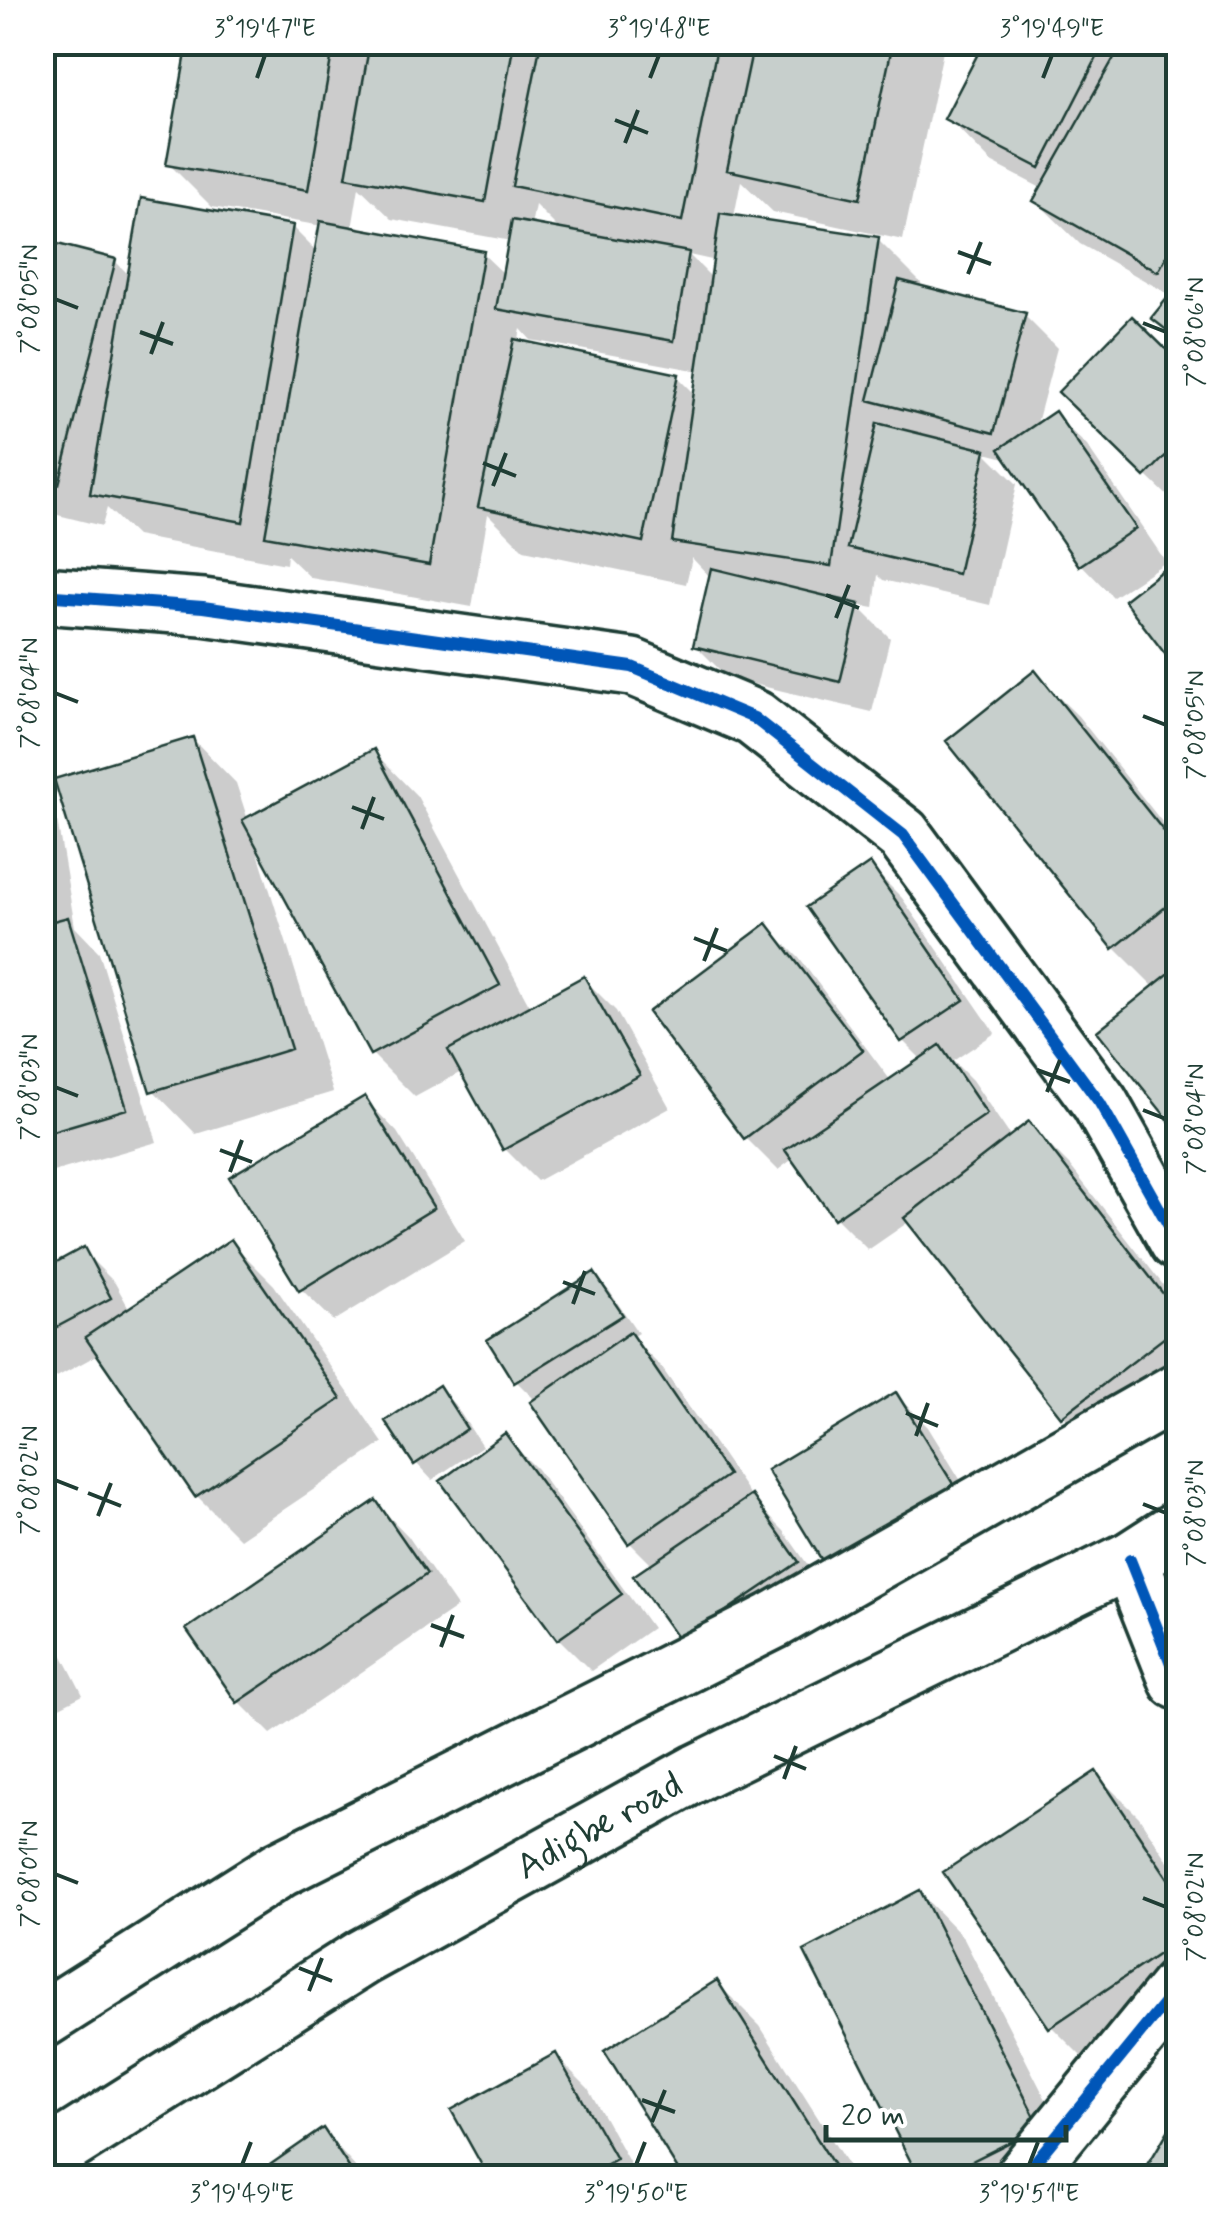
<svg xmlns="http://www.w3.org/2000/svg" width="1221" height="2220" viewBox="0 0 1221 2220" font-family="Mynerve,sans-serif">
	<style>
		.shadow { fill: #0003; fill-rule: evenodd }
		.building { fill: #c7cfcc; stroke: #1f3d34; stroke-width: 2.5 }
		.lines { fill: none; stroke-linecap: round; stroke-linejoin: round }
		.minor-casing { stroke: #1f3d34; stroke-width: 62 }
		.secondary-casing { stroke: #1f3d34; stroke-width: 62 }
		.minor { stroke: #fff; stroke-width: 55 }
		.secondary { stroke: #fff; stroke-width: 55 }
		.cycleway-casing { stroke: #fff; stroke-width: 19 }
		.cycleway { stroke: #0057b8; stroke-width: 12 }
		.ticks { fill: none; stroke: #1f3d34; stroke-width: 4 }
		.labels { text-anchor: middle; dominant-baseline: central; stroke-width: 10; stroke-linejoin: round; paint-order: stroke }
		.street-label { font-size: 38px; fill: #1f3d34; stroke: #fff }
		.neatline { fill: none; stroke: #1f3d34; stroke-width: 4 }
		.ticks-label { font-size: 25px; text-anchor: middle; fill: #1f3d34 }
	</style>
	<rect width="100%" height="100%" fill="#fff"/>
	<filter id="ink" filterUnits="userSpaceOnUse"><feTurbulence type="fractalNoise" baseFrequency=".01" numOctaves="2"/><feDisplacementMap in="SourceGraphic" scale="20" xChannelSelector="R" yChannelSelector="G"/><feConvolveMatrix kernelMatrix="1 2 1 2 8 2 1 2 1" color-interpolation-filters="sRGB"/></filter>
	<g filter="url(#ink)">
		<path class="shadow" d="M 190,42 L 945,42 L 903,240 L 773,212 L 741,181 L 734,217 L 878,240 L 921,283 L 921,288 L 1024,315 L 1057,348 L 1036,427 L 1054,414 L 1087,446 L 1166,562 L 1113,597 L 1081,564 L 1009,459 L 986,453 L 1017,484 L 990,605 L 883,580 L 878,575 L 874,608 L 857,605 L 890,638 L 872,712 L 728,678 L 695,645 L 711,578 L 692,558 L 686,584 L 524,550 L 488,514 L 472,607 L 311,578 L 287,555 L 286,564 L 136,536 L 107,508 L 102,526 L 42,511 L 42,243 L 115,261 L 130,276 L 292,227 L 317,252 L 322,226 L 212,207 L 169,164 ZM 359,187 L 392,219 L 511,241 L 505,275 L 483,254 L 352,229 ZM 535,205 L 561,231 L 531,226 ZM 689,255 L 716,261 L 713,279 ZM 521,329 L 531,340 L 699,371 L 696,395 L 678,377 L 518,343 Z
			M 987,42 L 1178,42 L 1178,340 L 1155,317 L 1172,296 L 1080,244 L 1036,201 L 1043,189 L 991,162 L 948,118 Z
			M 1132,319 L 1178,365 L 1178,506 L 1093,424 Z
			M 1178,561 L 1178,667 L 1127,601 Z
			M 1034,673 L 1078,716 L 1178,842 L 1178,1128 L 1101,1031 L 1155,988 L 1115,948 Z
			M 193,739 L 236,783 L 248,820 L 374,752 L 417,796 L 531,1008 L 584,979 L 616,1011 L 670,1108 L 537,1181 L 505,1149 L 463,1071 L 415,1097 L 372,1054 L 258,845 L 256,846 L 333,1092 L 196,1134 L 153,1090 Z
			M 42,760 L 48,766 L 75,927 L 99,952 L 157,1142 L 46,1174 L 42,1171 Z
			M 870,866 L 902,898 L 995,1033 L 953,1061 L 972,1080 L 1011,1137 L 1028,1124 L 1071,1167 L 1178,1304 L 1178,1403 L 1106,1458 L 1063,1415 L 910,1221 L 868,1250 L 836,1218 L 794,1158 L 778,1170 L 746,1138 L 652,1012 L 767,926 L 799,958 L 891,1081 L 922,1060 L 903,1041 L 810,907 Z
			M 365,1099 L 397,1132 L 465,1241 L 334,1321 L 301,1289 Z
			M 231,1242 L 274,1285 L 383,1443 L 240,1539 L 196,1495 L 99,1354 L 42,1385 L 42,1273 L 83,1251 L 115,1283 L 130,1310 Z
			M 594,1275 L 610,1292 L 638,1333 L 631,1337 L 662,1368 L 754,1501 L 784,1531 L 829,1595 L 714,1673 L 653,1566 L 630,1543 L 533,1402 L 536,1401 L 516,1381 Z
			M 438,1388 L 455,1405 L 482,1446 L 432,1480 L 416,1463 Z
			M 896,1395 L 928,1427 L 985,1520 L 861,1597 Z
			M 505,1437 L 537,1469 L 652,1628 L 591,1671 L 559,1639 L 444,1481 Z
			M 376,1503 L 408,1536 L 457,1607 L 271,1734 L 239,1702 L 190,1629 Z
			M 42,1615 L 83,1695 L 42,1716 Z
			M 1096,1774 L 1139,1817 L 1178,1876 L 1178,2013 L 1094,2069 L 1051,2026 Z
			M 920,1893 L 963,1937 L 1082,2170 L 1067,2178 L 922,2178 Z
			M 717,1983 L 760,2026 L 856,2178 L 686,2178 Z
			M 556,2056 L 588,2088 L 638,2178 L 492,2178 Z
			M 323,2131 L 365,2178 L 255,2178 Z"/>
		<path class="building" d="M 188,42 L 334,42 L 308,190 L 166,165 Z
			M 370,42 L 514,42 L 485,202 L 346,177 Z
			M 541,42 L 718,42 L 682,221 L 512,186 Z
			M 754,42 L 893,42 L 860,199 L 727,170 Z
			M 984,42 L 1105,42 L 1040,168 L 944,119 Z
			M 1123,42 L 1178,42 L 1178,235 L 1158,272 L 1033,201 Z
			M 141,198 L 293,225 L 243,522 L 90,494 Z
			M 720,213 L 879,237 L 831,566 L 672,542 Z
			M 512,220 L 689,252 L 674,341 L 496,309 Z
			M 320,221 L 484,251 L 429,565 L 265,536 Z
			M 42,240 L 116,259 L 59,484 L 42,480 Z
			M 899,280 L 1026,313 L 994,433 L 868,400 Z
			M 1178,285 L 1178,339 L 1151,318 Z
			M 1132,316 L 1178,361 L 1178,443 L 1145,477 L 1058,392 Z
			M 514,339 L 679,374 L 643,542 L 478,507 Z
			M 1055,411 L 1136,528 L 1079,566 L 999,449 Z
			M 877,423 L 986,450 L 958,574 L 848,548 Z
			M 1178,558 L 1178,671 L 1124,600 Z
			M 711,568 L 859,604 L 840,682 L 693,646 Z
			M 1035,670 L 1178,849 L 1178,897 L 1113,949 L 946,741 Z
			M 193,737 L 291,1049 L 150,1092 L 54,779 Z
			M 374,749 L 500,985 L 370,1055 L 242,820 Z
			M 870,863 L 964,1000 L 901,1042 L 806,907 Z
			M 68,917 L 127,1109 L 42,1134 L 42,924 Z
			M 767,923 L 863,1050 L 744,1139 L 648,1012 Z
			M 1178,966 L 1178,1132 L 1097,1031 Z
			M 584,976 L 640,1075 L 503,1150 L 448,1050 Z
			M 940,1045 L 987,1114 L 834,1219 L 785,1150 Z
			M 365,1096 L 434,1208 L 299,1291 L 229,1177 Z
			M 1029,1121 L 1178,1313 L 1178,1327 L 1061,1417 L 904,1218 Z
			M 231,1239 L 341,1399 L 195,1497 L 85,1337 Z
			M 84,1247 L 111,1298 L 42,1335 L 42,1270 Z
			M 594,1272 L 623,1315 L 514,1383 L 487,1340 Z
			M 630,1332 L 728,1475 L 628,1544 L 530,1402 Z
			M 439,1385 L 467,1429 L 414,1465 L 385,1421 Z
			M 896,1392 L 955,1487 L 826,1567 L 767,1470 Z
			M 505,1433 L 622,1594 L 557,1640 L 440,1481 Z
			M 752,1495 L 799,1562 L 680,1642 L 633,1576 Z
			M 376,1500 L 427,1574 L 237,1703 L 186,1629 Z
			M 1096,1771 L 1178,1893 L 1178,1941 L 1049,2028 L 943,1872 Z
			M 920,1890 L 1040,2127 L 938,2178 L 919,2178 L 804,1951 Z
			M 717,1980 L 842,2178 L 683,2178 L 604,2051 Z
			M 556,2053 L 616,2159 L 583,2178 L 489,2178 L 451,2110 Z
			M 1178,2114 L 1178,2178 L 1140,2178 Z
			M 323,2128 L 356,2178 L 251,2178 Z"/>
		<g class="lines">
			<g class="minor-casing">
				<path id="minor" d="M 42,595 L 203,607 L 632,667 L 754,718 L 903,835 L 1100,1103 L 1178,1242
					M 1130,1560 L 1178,1681
					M 1022,2178 L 1178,1987"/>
			</g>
			<g class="secondary-casing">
				<g id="secondary">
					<path d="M 42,2020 L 280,1869 L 773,1621 L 1178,1391"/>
					<path id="s1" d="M 42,2160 L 363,1957 L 698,1772 L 1130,1560 L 1178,1529"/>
				</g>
			</g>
			<use href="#minor" class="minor"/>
			<use href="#secondary" class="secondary"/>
			<g class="cycleway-casing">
				<path id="cycleway" d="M 42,595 L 203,607 L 632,667 L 754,718 L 903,835 L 1100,1103 L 1178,1242
					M 1130,1560 L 1178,1681
					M 1022,2178 L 1178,1987"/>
			</g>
			<use href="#cycleway" class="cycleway"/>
		</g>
	</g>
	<path class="ticks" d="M 257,78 L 265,55M 650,78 L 659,55M 1043,78 L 1052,55M 615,120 L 648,133M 625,143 L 638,110M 958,252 L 991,264M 968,274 L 981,242M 55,299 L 78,308M 1143,323 L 1166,332M 140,332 L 173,344M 151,354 L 163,322M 483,463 L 516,476M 493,486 L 506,453M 826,595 L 859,608M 836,618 L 849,585M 55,693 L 78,702M 1143,716 L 1166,725M 352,807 L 384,819M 362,829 L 374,797M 694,938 L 727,951M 704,961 L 717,928M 1037,1070 L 1070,1082M 55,1087 L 78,1096M 1047,1092 L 1060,1060M 1143,1110 L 1166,1119M 220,1150 L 252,1162M 230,1172 L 242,1140M 563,1282 L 595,1294M 573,1304 L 585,1271M 906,1413 L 938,1426M 916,1436 L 928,1403M 55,1480 L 78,1489M 88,1493 L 121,1506M 1143,1504 L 1166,1513M 98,1516 L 111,1483M 431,1625 L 464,1637M 441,1647 L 453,1615M 774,1756 L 806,1769M 784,1779 L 796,1746M 55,1874 L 78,1883M 1143,1898 L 1166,1907M 299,1968 L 332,1981M 309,1991 L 322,1958M 642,2100 L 675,2112M 652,2122 L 665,2090M 242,2165 L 251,2142M 636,2165 L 645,2142M 1029,2165 L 1038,2142"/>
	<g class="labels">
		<g class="street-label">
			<text stroke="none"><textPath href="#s1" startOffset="650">Adigbe road</textPath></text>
		</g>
	</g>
	<rect width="1221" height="2220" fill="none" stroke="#fff" stroke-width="110"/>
	<path d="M826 2125v15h240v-15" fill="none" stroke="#1f3d34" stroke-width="5"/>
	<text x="841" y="2125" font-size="30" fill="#1f3d34" stroke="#ffffff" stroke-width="8" paint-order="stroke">20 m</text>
	<rect x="55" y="55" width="1111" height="2110" class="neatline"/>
	<g class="ticks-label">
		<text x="265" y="36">3°19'47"E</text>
		<text x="659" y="36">3°19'48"E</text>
		<text x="1052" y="36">3°19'49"E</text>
		<text transform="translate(28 299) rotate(-90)" y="9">7°08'05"N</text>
		<text transform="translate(1194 332) rotate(-90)" y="9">7°08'06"N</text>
		<text transform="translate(28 693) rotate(-90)" y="9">7°08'04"N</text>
		<text transform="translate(1194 725) rotate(-90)" y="9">7°08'05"N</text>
		<text transform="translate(28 1087) rotate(-90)" y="9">7°08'03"N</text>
		<text transform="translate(1194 1119) rotate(-90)" y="9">7°08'04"N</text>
		<text transform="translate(28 1480) rotate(-90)" y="9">7°08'02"N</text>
		<text transform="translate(1194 1513) rotate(-90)" y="9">7°08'03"N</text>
		<text transform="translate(28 1874) rotate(-90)" y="9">7°08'01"N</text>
		<text transform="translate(1194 1907) rotate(-90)" y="9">7°08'02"N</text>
		<text x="242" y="2201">3°19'49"E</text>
		<text x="636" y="2201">3°19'50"E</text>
		<text x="1029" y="2201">3°19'51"E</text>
	</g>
</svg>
